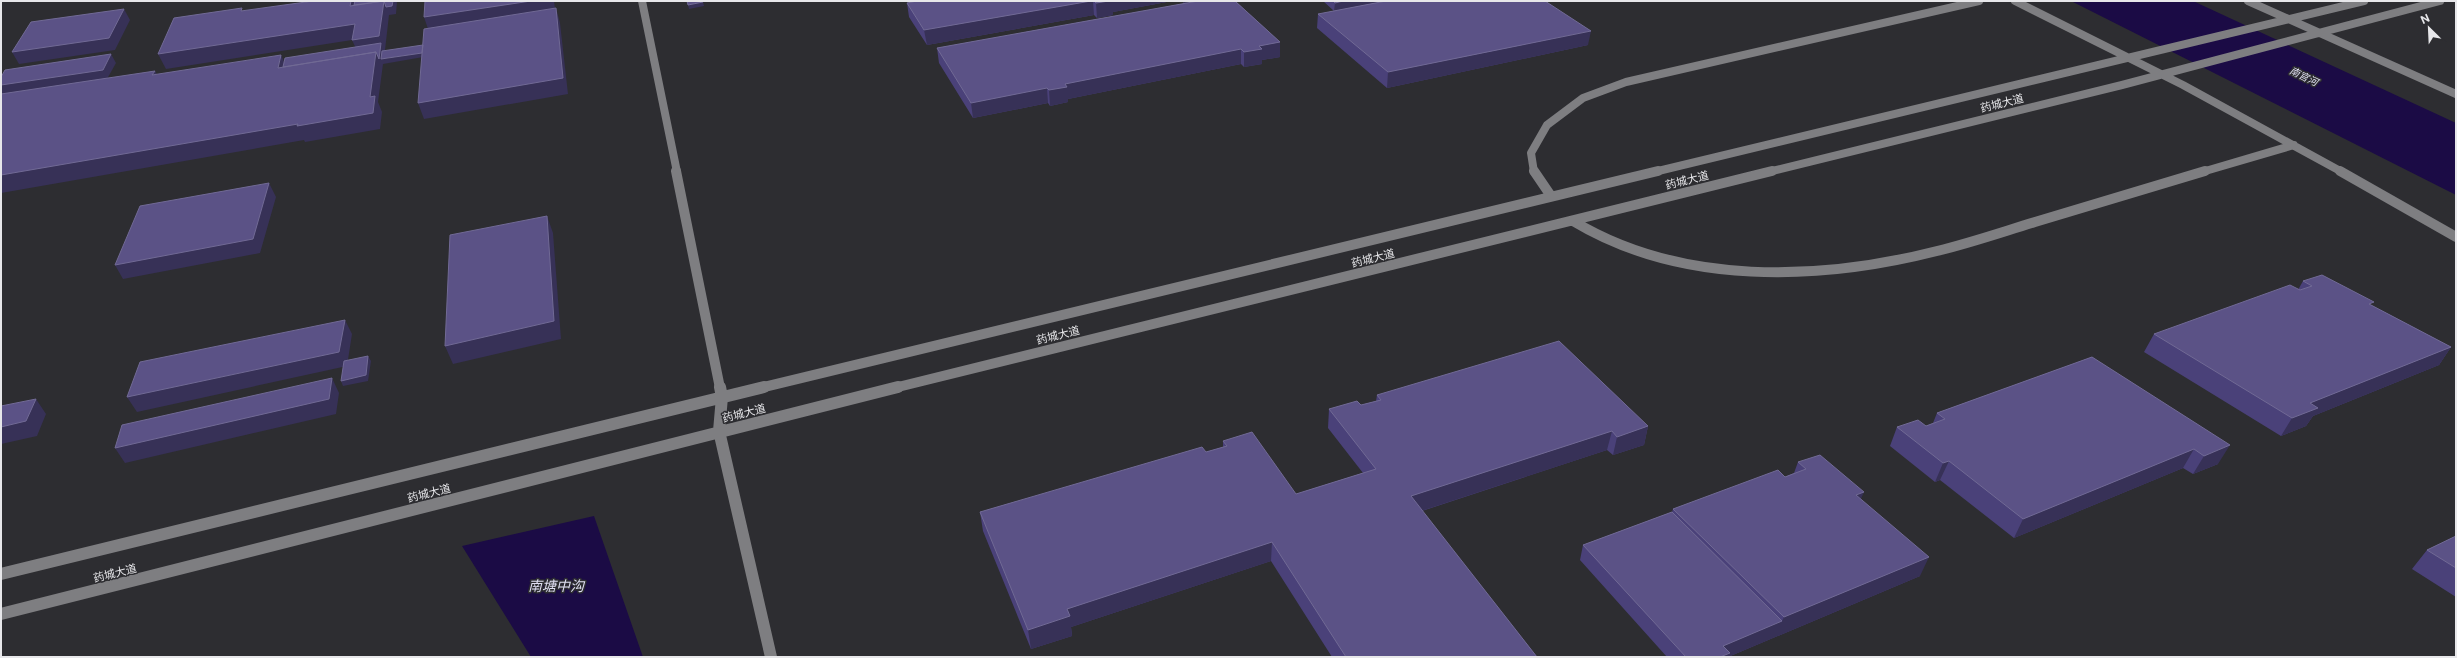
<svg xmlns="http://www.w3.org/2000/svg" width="2457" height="658" viewBox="0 0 2457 658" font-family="'Public Sans','Noto Sans SC',sans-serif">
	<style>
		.water { fill: #1b0b45 }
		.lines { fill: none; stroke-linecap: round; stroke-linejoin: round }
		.secondary-far2 { stroke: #7e7e81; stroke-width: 8 }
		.secondary-far1 { stroke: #7e7e81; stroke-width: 10 }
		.secondary { stroke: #7e7e81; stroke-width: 12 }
		.wall { fill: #4a4179 }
		.shaded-wall { fill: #373157 }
		.building { fill: #5b5286; stroke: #716a95 }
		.labels { text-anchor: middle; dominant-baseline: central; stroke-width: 3; stroke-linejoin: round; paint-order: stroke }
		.far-water-label { font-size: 10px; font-style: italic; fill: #dfdef2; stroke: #2d2d31 }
		.street-label { font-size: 11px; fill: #e7e7ea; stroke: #2d2d31 }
		.near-water-label { font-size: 14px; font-style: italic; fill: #dfdef2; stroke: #2d2d31 }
	</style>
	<rect width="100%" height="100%" fill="#2d2d31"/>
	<path class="water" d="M 2071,1 L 2193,1 L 2456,123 L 2456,195 Z
		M 594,516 L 643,657 L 531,657 L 462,546 Z"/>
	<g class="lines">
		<path class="secondary-far2" d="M 642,1 L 677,172
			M 2015,1 L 2183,85 L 2342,172
			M 2248,1 L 2456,94
			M 1534,172 L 1531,153 L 1547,125 L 1583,98 L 1626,82 L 1979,1
			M 1654,172 L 2364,1
			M 1768,172 L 2122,85 L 2440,1
			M 2202,172 L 2294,145"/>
		<path class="secondary-far1" d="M 676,171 L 720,388
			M 1534,171 L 1551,196
			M 2340,171 L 2456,237
			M 1573,221 C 1681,286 1819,281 1937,251 C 1970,243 2002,232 2035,222 C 2092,205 2149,188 2205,171
			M 760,388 L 1658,171
			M 894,388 L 1772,171"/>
		<path class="secondary" d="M 720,387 L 722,397 L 719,431 L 771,657
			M 1,574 L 764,387
			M 1,614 L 898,387"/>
	</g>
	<path class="wall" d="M 917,1 L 1172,1 L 1113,12 L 1113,15 L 1097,18 L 1094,15 L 927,45 L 909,17 L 907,3 Z
		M 1182,1 L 1235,1 L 1280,42 L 1280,57 L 1262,60 L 1262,64 L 1244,67 L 1241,64 L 1068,99 L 1068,102 L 1050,106 L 1048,103 L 973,118 L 939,63 L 937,48 L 1193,2 L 1193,1 L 1184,3 Z
		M 1323,1 L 1385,1 L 1588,45 L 1387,88 L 1317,28 L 1318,14 L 1334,11 Z
		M 2303,281 L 2371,305 L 2451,347 L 2439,365 L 2313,416 L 2306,426 L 2281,436 L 2144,352 L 2154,334 L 2298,290 Z
		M 2092,357 L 2218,464 L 2193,474 L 2183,468 L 2014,538 L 1940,480 L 1935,482 L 1890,446 L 1897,427 L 1926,426 L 1933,423 L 1937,413 Z
		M 1377,395 L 1648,426 L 1644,445 L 1613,455 L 1607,450 L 1422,511 L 1537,657 L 1332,657 L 1271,561 L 1071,627 L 1072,636 L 1031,649 L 983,531 L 980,512 L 1206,452 L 1223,447 L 1223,441 L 1296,494 L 1363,473 L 1328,428 L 1329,409 L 1361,405 L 1376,401 Z
		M 1798,462 L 1861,499 L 1920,576 L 1728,657 L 1667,657 L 1580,560 L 1583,545 L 1672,512 L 1673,509 L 1785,477 L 1794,473 Z
		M 2456,536 L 2456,597 L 2412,569 L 2427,550 Z"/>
	<path class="shaded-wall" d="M 351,1 L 397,1 L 396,14 L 389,15 L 384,59 L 427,52 L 429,56 L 383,64 L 378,102 L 382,112 L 380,129 L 305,142 L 304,140 L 1,193 L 1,175 L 278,68 L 281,55 L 288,70 L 359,55 L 352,40 L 166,69 L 158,54 Z
		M 531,1 L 554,1 L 555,9 L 428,29 L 424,17 Z
		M 1091,1 L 1093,1 L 1094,15 L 927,45 L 924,30 Z
		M 1109,1 L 1172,1 L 1113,12 L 1113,15 L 1097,18 L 1096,3 Z
		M 1184,1 L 1193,1 L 1184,3 Z
		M 1343,1 L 1385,1 L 1334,11 L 1335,3 Z
		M 703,2 L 704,6 L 689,9 L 688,5 Z
		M 556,8 L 560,23 L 568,94 L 424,119 L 418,103 Z
		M 124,9 L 130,20 L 115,50 L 19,64 L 12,52 Z
		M 1591,31 L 1588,45 L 1387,88 L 1388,72 Z
		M 1280,42 L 1280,57 L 1262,60 L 1262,64 L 1244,67 L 1244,52 L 1259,46 Z
		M 1241,49 L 1241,64 L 1068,99 L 1068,102 L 1050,106 L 1049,90 L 1065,84 Z
		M 111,54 L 116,63 L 107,79 L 1,95 L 1,85 Z
		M 155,71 L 163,86 L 152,75 Z
		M 1047,88 L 1048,103 L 973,118 L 971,103 Z
		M 269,183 L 276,197 L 260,253 L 123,279 L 115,265 Z
		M 547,216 L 553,233 L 561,339 L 453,364 L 445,346 Z
		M 345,320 L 352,334 L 347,366 L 137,412 L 127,397 Z
		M 2451,347 L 2439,365 L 2313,416 L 2306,426 L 2281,436 L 2292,418 L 2310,403 Z
		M 368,356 L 371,361 L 368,381 L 343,386 L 341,381 Z
		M 332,378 L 339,393 L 336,414 L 125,463 L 115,448 Z
		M 36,399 L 46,414 L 37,436 L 1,444 L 1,427 Z
		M 1648,426 L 1644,445 L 1613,455 L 1617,437 Z
		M 1612,431 L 1607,450 L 1409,515 L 1411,496 Z
		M 2230,445 L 2218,464 L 2193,474 L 2204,456 Z
		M 2194,449 L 2183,468 L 2014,538 L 2023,519 Z
		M 1949,461 L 1940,480 L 1935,482 L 1943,463 Z
		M 1864,492 L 1856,510 L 1856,495 Z
		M 1272,542 L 1271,561 L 1071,627 L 1072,636 L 1031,649 L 1028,630 L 1067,609 Z
		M 1929,557 L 1920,576 L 1728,657 L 1719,657 L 1723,646 L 1782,621 L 1784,617 Z"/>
	<path class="building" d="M 313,1 L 351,1 L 350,6 L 384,1 L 379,36 L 352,40 L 355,24 L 158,54 L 174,18 L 242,8 L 241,11 Z
		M 355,1 L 384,1 L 354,5 Z
		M 384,1 L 393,1 L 392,6 L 386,7 Z
		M 425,1 L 531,1 L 424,17 Z
		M 687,1 L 702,1 L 703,2 L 688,5 Z
		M 917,1 L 1091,1 L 924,30 L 907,3 Z
		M 1094,1 L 1109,1 L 1096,3 Z
		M 1198,1 L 1235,1 L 1280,42 L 1259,46 L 1262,49 L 1244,52 L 1241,49 L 1065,84 L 1067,87 L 1049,90 L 1047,88 L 971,103 L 937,48 Z
		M 1333,1 L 1343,1 L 1335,3 Z
		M 1386,1 L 1545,1 L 1591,31 L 1388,72 L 1318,14 Z
		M 556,8 L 563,78 L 418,103 L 424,29 Z
		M 124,9 L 109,38 L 12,52 L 31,22 Z
		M 381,43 L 379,59 L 376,52 L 283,67 L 285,58 Z
		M 423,45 L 422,53 L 381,59 L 382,51 Z
		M 376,52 L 370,97 L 375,96 L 373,113 L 297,126 L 298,124 L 1,175 L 1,94 L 155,71 L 152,75 L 281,55 L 278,68 Z
		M 111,54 L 103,70 L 1,85 L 1,77 L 5,70 Z
		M 269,183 L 253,239 L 115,265 L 140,206 Z
		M 547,216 L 554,321 L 445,346 L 450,235 Z
		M 2322,275 L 2374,302 L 2369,304 L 2451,347 L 2310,403 L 2318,408 L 2292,418 L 2154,334 L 2290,285 L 2300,290 L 2312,286 L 2303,281 Z
		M 345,320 L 339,352 L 127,397 L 140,362 Z
		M 1559,341 L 1648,426 L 1617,437 L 1612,431 L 1411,496 L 1537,657 L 1346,657 L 1272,542 L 1067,609 L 1070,616 L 1028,630 L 980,512 L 1202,447 L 1206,452 L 1227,446 L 1223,441 L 1252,432 L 1296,494 L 1376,469 L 1329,409 L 1357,401 L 1361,405 L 1381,400 L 1377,395 Z
		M 368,356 L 366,375 L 341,381 L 344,361 Z
		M 2092,357 L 2230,445 L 2204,456 L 2194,449 L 2023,519 L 1949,461 L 1943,463 L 1897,427 L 1918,420 L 1926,426 L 1945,419 L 1937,413 Z
		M 332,378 L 329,399 L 115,448 L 122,425 Z
		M 36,399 L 26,421 L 1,427 L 1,406 Z
		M 1820,455 L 1864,492 L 1856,495 L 1929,557 L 1784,617 L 1673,509 L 1778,470 L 1785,477 L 1806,469 L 1798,462 Z
		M 1672,512 L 1782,621 L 1723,646 L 1730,653 L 1720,657 L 1686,657 L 1583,545 Z
		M 2456,536 L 2456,568 L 2427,550 Z"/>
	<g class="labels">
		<g class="far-water-label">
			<text transform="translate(2304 76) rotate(26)">南官河</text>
		</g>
		<g class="street-label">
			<text transform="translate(2002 103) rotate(-14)">药城大道</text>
			<text transform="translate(1687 180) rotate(-14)">药城大道</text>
			<text transform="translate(1373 258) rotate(-14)">药城大道</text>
			<text transform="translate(1058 335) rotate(-14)">药城大道</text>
			<text transform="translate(744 413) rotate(-14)">药城大道</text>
			<text transform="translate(429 493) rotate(-14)">药城大道</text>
			<text transform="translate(115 573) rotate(-14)">药城大道</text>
		</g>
		<g class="near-water-label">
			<text x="556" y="586">南塘中沟</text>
		</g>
	</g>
	<rect width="2457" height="658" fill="none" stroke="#e7e7ea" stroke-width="4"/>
	<g transform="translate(2429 28) rotate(336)" stroke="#2d2d31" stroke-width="3" paint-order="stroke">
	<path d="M0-3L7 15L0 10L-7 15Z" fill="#e7e7ea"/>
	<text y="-6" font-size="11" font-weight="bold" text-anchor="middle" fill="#e7e7ea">N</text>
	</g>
</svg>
